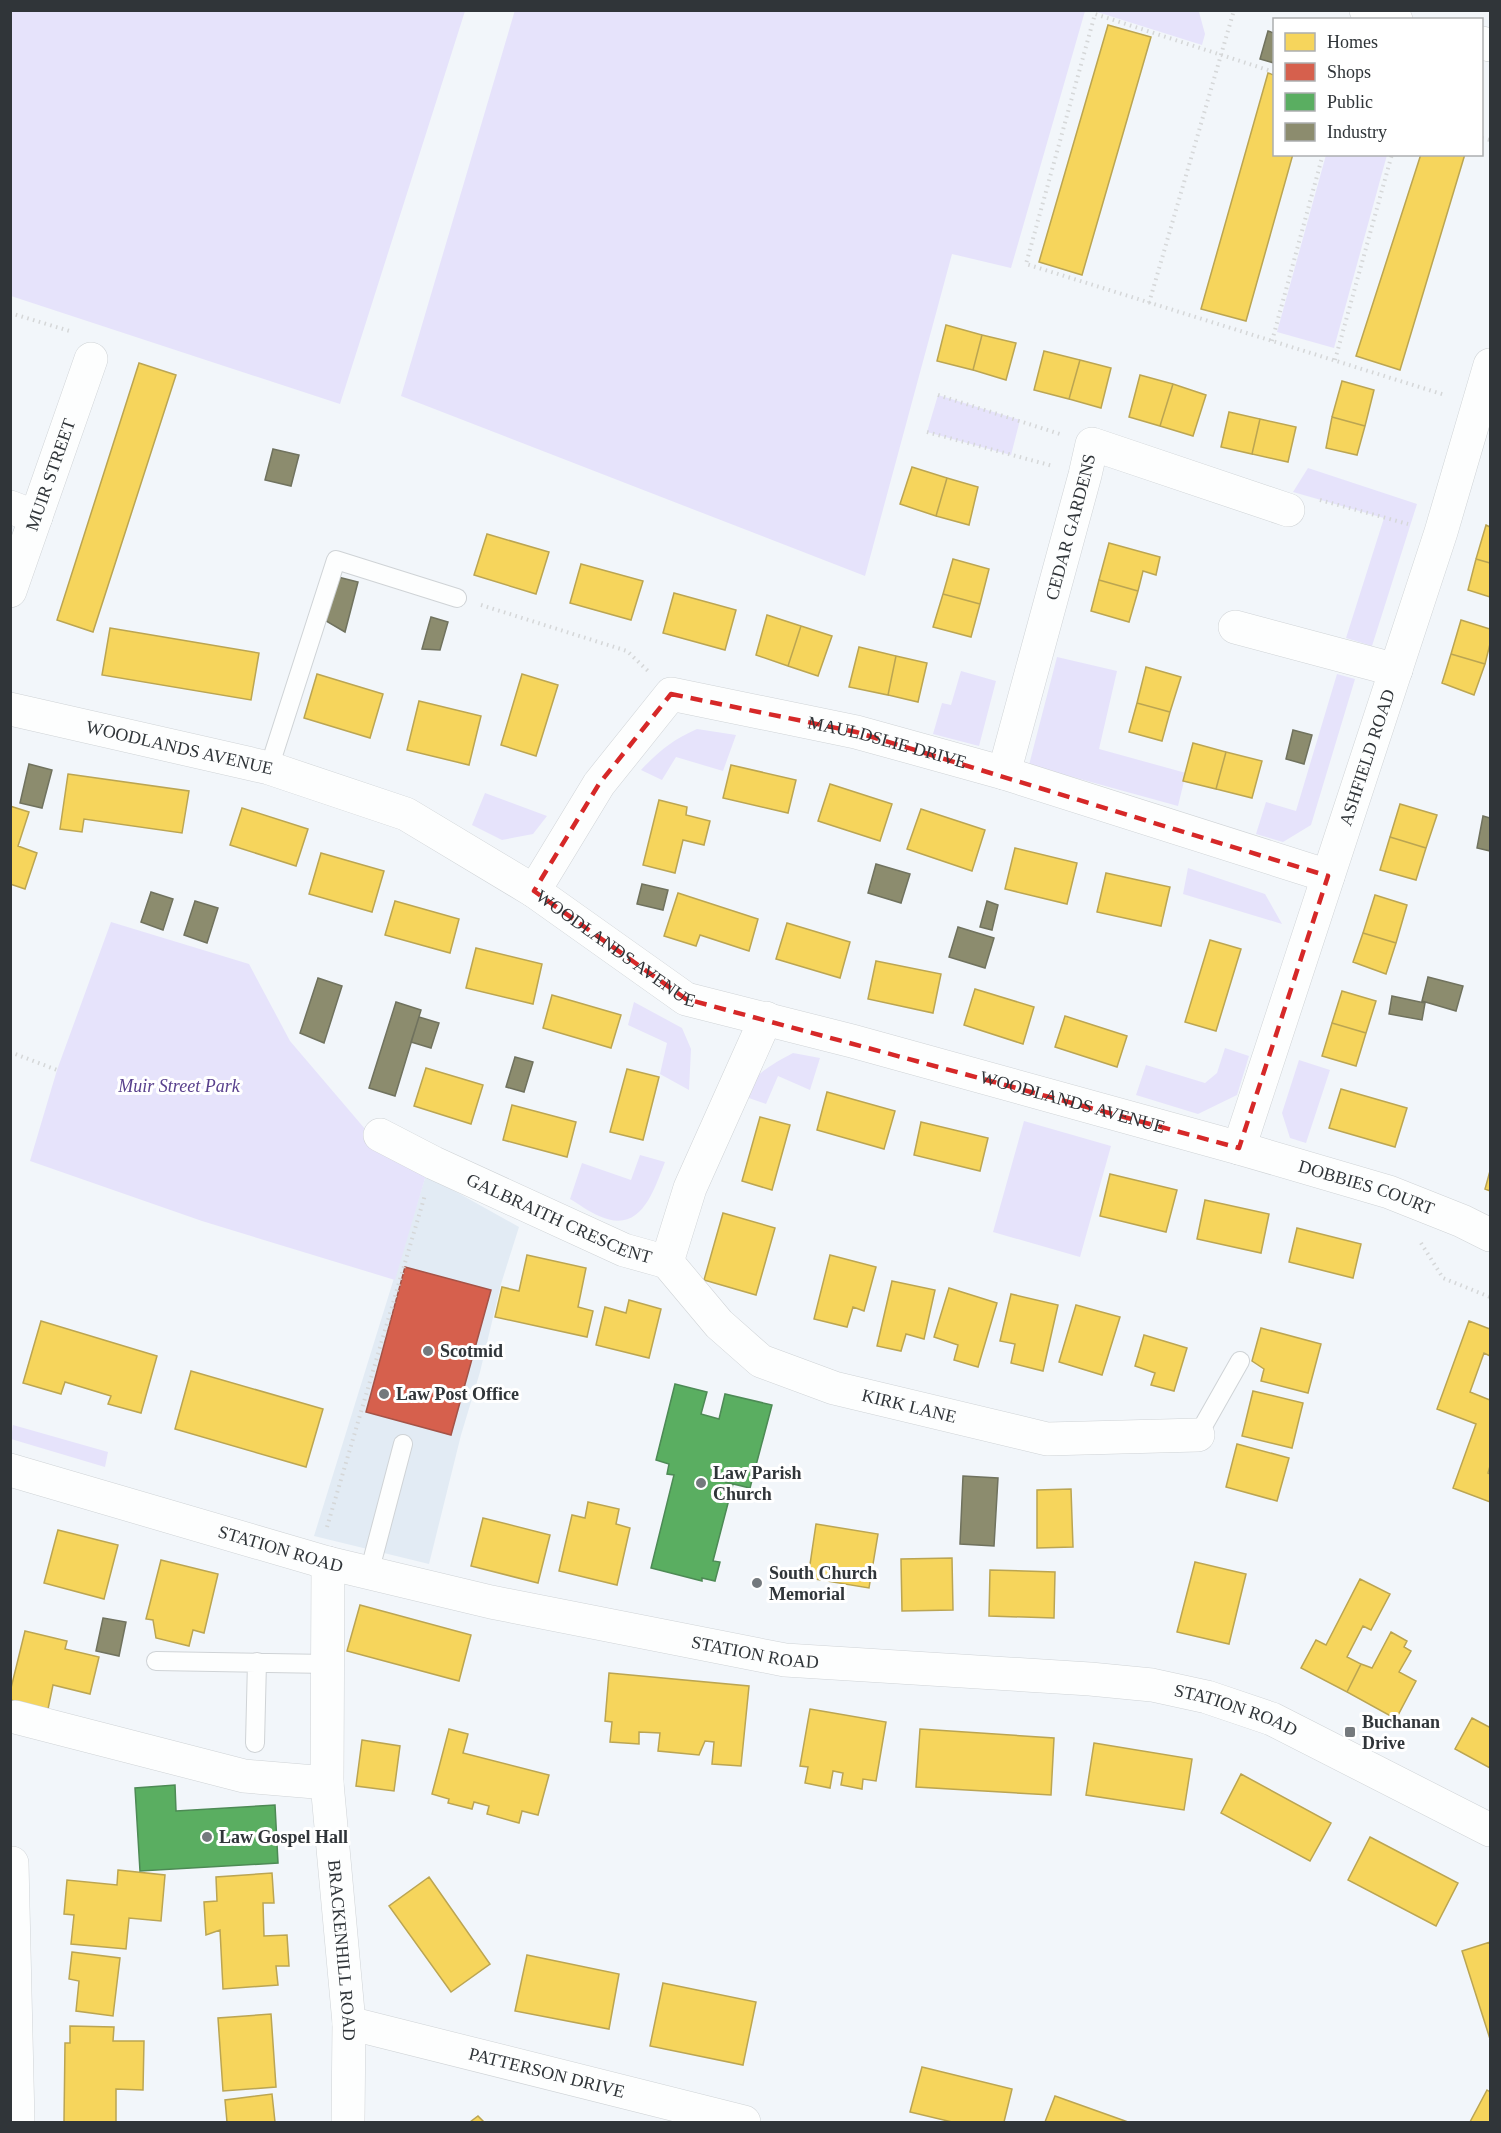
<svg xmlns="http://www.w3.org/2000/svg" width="1501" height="2133" viewBox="0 0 1501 2133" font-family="'Times New Roman',serif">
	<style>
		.built { fill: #e2ebf4 }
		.green { fill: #e6e3fb }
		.homes { fill: #f6d55c; stroke: #bba552; stroke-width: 1.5 }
		.shops { fill: #d6604d; stroke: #a45347; stroke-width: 1.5 }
		.public { fill: #5aae61; stroke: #4d8a55; stroke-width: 1.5 }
		.industry { fill: #8c8c6e; stroke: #70725e; stroke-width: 1.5 }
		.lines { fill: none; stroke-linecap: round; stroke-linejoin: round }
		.service-casing { stroke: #cfd3d6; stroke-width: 20 }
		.minor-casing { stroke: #cfd3d6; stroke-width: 34 }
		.secondary-casing { stroke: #cfd3d6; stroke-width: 34 }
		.path { stroke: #d5d7d8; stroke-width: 4; stroke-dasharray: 1.5 4.5; stroke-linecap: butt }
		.service { stroke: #fdfefe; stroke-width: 18 }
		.minor { stroke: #fdfefe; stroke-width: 33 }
		.secondary { stroke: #fdfefe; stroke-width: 33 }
		.marked { fill: none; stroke: #d62828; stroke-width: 4.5; stroke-dasharray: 12 8; stroke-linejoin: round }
		.poi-dot { fill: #74797d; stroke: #fff; stroke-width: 2 }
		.labels { text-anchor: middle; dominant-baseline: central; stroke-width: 6; stroke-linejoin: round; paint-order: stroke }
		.street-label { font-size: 18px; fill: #303539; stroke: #fff }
		.park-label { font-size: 18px; font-style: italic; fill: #59418d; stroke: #fff }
		.poi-label { font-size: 18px; font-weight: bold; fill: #303539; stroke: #fff; text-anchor: start }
	</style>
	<rect width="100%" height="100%" fill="#f2f6fa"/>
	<path class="built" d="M 426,1175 L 519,1227 L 501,1284 L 480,1372 L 461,1435 L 429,1564 L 314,1536 Z"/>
	<path class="green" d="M 11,10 L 465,11 L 340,404 L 11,296 Z
		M 515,10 L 1085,11 L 1011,268 L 952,254 L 865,576 L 401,396 Z
		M 1094,11 L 1195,11 L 1199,12 L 1205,34 L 1202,45 Z
		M 1326,155 L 1387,155 L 1334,348 L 1277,332 Z
		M 938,395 L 1020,420 L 1011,455 L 927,432 Z
		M 1308,468 L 1417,504 L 1372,646 L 1346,638 L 1384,518 L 1293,492 Z
		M 1057,657 L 1117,671 L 1099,749 L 1186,773 L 1178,806 L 1029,765 Z
		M 961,671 L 996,681 L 979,746 L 933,734 L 942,703 L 951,705 Z
		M 1337,674 L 1355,679 L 1311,825 L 1283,842 L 1256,834 L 1266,802 L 1296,811 Z
		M 697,729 L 736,735 L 723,771 L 676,757 L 662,780 L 641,770 C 659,751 672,740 697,729 Z
		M 485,793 L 547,816 L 533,834 L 502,840 L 472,825 Z
		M 1188,868 L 1265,894 L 1282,924 L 1183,894 Z
		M 111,922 L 249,964 L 290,1041 L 377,1143 L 426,1175 L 395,1280 L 202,1221 L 30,1161 L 57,1070 Z
		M 634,1002 L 682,1028 L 691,1049 L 689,1090 L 660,1074 L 667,1043 L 628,1025 Z
		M 1225,1048 L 1249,1056 L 1237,1095 L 1198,1114 L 1136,1095 L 1146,1065 L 1205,1083 L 1217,1073 Z
		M 793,1053 L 820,1058 L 810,1090 L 778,1076 L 766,1104 L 740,1095 C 756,1074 770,1065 793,1053 Z
		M 1299,1060 L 1330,1070 L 1306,1143 L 1290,1138 L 1282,1113 Z
		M 1024,1121 L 1111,1146 L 1080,1257 L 993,1232 Z
		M 640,1155 L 665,1162 C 653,1192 641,1235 599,1216 C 589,1212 579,1204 570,1199 L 582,1163 L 631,1180 Z
		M 13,1425 L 108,1452 L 105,1467 L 11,1439 Z"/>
	<path class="homes" d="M 1108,25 L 1151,37 L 1082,275 L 1039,262 Z
		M 1268,73 L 1274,75 L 1274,154 L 1293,154 L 1246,321 L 1201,309 Z
		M 1421,154 L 1465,154 L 1400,370 L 1356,356 Z
		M 946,325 L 982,335 L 973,370 L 937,361 Z
		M 982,335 L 1016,343 L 1006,380 L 973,370 Z
		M 1044,351 L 1080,360 L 1069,399 L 1034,390 Z
		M 1080,360 L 1111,368 L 1101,408 L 1069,399 Z
		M 139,363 L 176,375 L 93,632 L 57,620 Z
		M 1140,375 L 1173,384 L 1160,426 L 1129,417 Z
		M 1342,381 L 1374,390 L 1365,426 L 1332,417 Z
		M 1173,384 L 1206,395 L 1193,436 L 1160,426 Z
		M 1229,412 L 1260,419 L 1252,454 L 1221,447 Z
		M 1332,417 L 1365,426 L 1357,455 L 1326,448 Z
		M 1260,419 L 1296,427 L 1288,462 L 1252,454 Z
		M 912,467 L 947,478 L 936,516 L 900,504 Z
		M 947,478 L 978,487 L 969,525 L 936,516 Z
		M 1486,525 L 1490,527 L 1490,563 L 1476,559 Z
		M 487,534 L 549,552 L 536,594 L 474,575 Z
		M 1109,543 L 1160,557 L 1156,575 L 1143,571 L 1138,591 L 1099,580 Z
		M 953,559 L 989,569 L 980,604 L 943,594 Z
		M 1476,559 L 1490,563 L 1490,597 L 1468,590 Z
		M 581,564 L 643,581 L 631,620 L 570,603 Z
		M 1099,580 L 1138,591 L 1129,622 L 1091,611 Z
		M 674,593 L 736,610 L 725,650 L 663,633 Z
		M 943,594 L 980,604 L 971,637 L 933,627 Z
		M 767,615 L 801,626 L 788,666 L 756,655 Z
		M 1461,620 L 1490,629 L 1490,644 L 1485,664 L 1451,654 Z
		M 801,626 L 832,636 L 818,676 L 788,666 Z
		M 110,628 L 259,653 L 251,700 L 102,675 Z
		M 859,647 L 896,656 L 888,695 L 849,687 Z
		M 1451,654 L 1485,664 L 1474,695 L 1442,683 Z
		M 896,656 L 927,663 L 918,702 L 888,695 Z
		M 1146,667 L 1181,677 L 1170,712 L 1137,703 Z
		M 317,674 L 383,694 L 370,738 L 304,718 Z
		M 522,674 L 558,685 L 536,756 L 501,745 Z
		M 419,701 L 481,716 L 469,765 L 407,750 Z
		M 1137,703 L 1170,712 L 1162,741 L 1129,732 Z
		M 1193,743 L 1226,752 L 1216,789 L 1183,781 Z
		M 1226,752 L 1262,761 L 1252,798 L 1216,789 Z
		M 731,765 L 796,780 L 788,813 L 723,798 Z
		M 68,774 L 189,791 L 182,833 L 84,819 L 82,832 L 60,829 Z
		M 830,784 L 892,804 L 880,841 L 818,821 Z
		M 659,800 L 687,807 L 686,815 L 710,821 L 704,845 L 683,840 L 675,873 L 643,865 Z
		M 1400,804 L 1437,815 L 1426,848 L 1390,837 Z
		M 10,806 L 29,812 L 18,846 L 37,853 L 25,889 L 10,884 Z
		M 242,808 L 308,829 L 296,866 L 230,845 Z
		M 921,809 L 985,830 L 972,871 L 907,849 Z
		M 1390,837 L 1426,848 L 1416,880 L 1380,870 Z
		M 1015,848 L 1077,863 L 1067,904 L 1005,889 Z
		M 321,853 L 384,871 L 372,912 L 309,894 Z
		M 1106,873 L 1170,887 L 1161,926 L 1097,912 Z
		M 678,893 L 758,919 L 749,951 L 700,935 L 696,946 L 664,936 Z
		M 1375,895 L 1407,905 L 1396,943 L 1363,933 Z
		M 395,901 L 459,919 L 450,953 L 385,935 Z
		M 787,923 L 850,942 L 840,978 L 776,959 Z
		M 1363,933 L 1396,943 L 1386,974 L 1353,962 Z
		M 1210,940 L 1241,949 L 1216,1031 L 1185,1022 Z
		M 476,948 L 542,964 L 533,1004 L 466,988 Z
		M 876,961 L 941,974 L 933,1013 L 868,999 Z
		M 975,989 L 1034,1007 L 1023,1044 L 964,1025 Z
		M 1342,991 L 1376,1001 L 1366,1033 L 1332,1023 Z
		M 552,995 L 621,1015 L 611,1048 L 543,1028 Z
		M 1065,1016 L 1127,1036 L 1117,1067 L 1055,1047 Z
		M 1332,1023 L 1366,1033 L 1356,1066 L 1322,1056 Z
		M 426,1068 L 483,1085 L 471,1124 L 414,1106 Z
		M 627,1069 L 659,1077 L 643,1140 L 610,1132 Z
		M 1341,1089 L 1407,1108 L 1395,1147 L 1329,1128 Z
		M 827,1092 L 895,1111 L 884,1149 L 817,1130 Z
		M 512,1105 L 576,1122 L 567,1157 L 503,1140 Z
		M 760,1117 L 790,1125 L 772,1190 L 742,1181 Z
		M 921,1122 L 988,1138 L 980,1171 L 914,1155 Z
		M 1490,1171 L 1490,1191 L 1485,1189 Z
		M 1110,1174 L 1177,1190 L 1166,1232 L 1100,1216 Z
		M 1205,1200 L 1269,1214 L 1261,1253 L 1197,1239 Z
		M 723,1213 L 775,1228 L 756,1295 L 704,1280 Z
		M 1297,1228 L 1361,1244 L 1353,1278 L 1289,1262 Z
		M 527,1255 L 586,1268 L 578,1307 L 593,1311 L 587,1337 L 495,1317 L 502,1287 L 519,1291 Z
		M 830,1255 L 876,1267 L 864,1311 L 853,1307 L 847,1327 L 814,1319 Z
		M 892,1281 L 935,1290 L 924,1339 L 906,1334 L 901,1351 L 877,1346 Z
		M 949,1288 L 997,1303 L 978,1367 L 954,1360 L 958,1345 L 934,1337 Z
		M 1011,1294 L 1058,1305 L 1043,1371 L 1011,1363 L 1015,1344 L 1000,1341 Z
		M 629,1300 L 661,1309 L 649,1358 L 596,1345 L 605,1307 L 626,1313 Z
		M 1076,1305 L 1120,1317 L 1102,1375 L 1059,1362 Z
		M 41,1321 L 157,1356 L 141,1413 L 108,1404 L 111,1396 L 65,1382 L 61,1394 L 23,1383 Z
		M 1469,1321 L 1490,1329 L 1490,1356 L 1484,1353 L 1470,1392 L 1490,1400 L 1490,1466 L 1488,1473 L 1490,1474 L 1490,1502 L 1453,1488 L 1476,1424 L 1437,1409 Z
		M 1261,1328 L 1321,1344 L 1308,1393 L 1261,1381 L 1264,1369 L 1252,1361 Z
		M 1144,1335 L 1187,1348 L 1174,1391 L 1151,1385 L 1155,1373 L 1135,1366 Z
		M 191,1371 L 323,1409 L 306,1467 L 175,1429 Z
		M 1253,1391 L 1303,1403 L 1292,1448 L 1242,1436 Z
		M 1237,1444 L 1289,1458 L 1277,1501 L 1226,1487 Z
		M 1071,1489 L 1073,1547 L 1037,1548 L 1037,1490 Z
		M 588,1502 L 619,1509 L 616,1524 L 630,1528 L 617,1585 L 559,1571 L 572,1515 L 585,1518 Z
		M 483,1518 L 550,1535 L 538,1583 L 471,1566 Z
		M 816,1524 L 878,1534 L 869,1588 L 808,1578 Z
		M 58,1530 L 118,1545 L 104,1599 L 44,1583 Z
		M 952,1558 L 953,1610 L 902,1611 L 901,1559 Z
		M 161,1560 L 218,1574 L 204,1633 L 193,1630 L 189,1646 L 156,1638 L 153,1620 L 146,1619 Z
		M 1195,1562 L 1246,1574 L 1229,1644 L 1177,1632 Z
		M 990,1570 L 1055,1572 L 1054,1618 L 989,1616 Z
		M 1360,1579 L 1390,1594 L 1371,1630 L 1363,1626 L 1347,1657 L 1361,1664 L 1347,1692 L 1301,1668 L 1316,1640 L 1326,1645 Z
		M 360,1605 L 471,1635 L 459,1681 L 347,1651 Z
		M 25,1631 L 67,1641 L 65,1649 L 99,1657 L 90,1694 L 53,1685 L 48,1709 L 10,1700 L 10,1692 Z
		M 1391,1632 L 1407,1641 L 1404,1647 L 1411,1651 L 1399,1672 L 1416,1681 L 1396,1719 L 1347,1692 L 1361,1664 L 1372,1668 Z
		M 609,1673 L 749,1686 L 741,1766 L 712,1764 L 714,1742 L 705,1741 L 699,1755 L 658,1751 L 660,1733 L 639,1732 L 639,1744 L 610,1742 L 612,1722 L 605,1721 Z
		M 810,1709 L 886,1722 L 876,1781 L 863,1779 L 862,1789 L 841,1785 L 843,1773 L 833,1771 L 830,1788 L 805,1783 L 808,1767 L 800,1766 Z
		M 1472,1718 L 1489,1727 L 1490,1725 L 1490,1768 L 1455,1749 Z
		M 449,1729 L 468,1734 L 463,1753 L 549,1775 L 538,1815 L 522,1811 L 519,1823 L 487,1814 L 489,1806 L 474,1802 L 472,1809 L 448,1803 L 449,1799 L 432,1794 Z
		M 920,1729 L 1054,1738 L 1051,1795 L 916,1787 Z
		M 362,1740 L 400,1746 L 394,1791 L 356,1786 Z
		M 1094,1743 L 1192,1759 L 1184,1810 L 1086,1795 Z
		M 1241,1774 L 1331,1823 L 1310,1861 L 1221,1813 Z
		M 1370,1837 L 1458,1883 L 1436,1926 L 1348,1880 Z
		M 118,1870 L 165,1875 L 161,1921 L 129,1918 L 126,1949 L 71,1944 L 74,1915 L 64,1914 L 67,1880 L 117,1885 Z
		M 272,1873 L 274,1903 L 263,1903 L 264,1936 L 287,1935 L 289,1966 L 276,1966 L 278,1985 L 223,1989 L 220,1930 L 206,1935 L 204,1902 L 217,1901 L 216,1877 Z
		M 429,1877 L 490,1964 L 451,1992 L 389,1906 Z
		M 1490,1942 L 1490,2039 L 1462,1951 Z
		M 72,1952 L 120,1958 L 113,2016 L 76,2011 L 79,1981 L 69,1979 Z
		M 527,1955 L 619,1974 L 609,2029 L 515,2011 Z
		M 663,1983 L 756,2002 L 743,2065 L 650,2046 Z
		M 271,2014 L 276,2087 L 223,2091 L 218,2018 Z
		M 70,2026 L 114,2027 L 113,2041 L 144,2041 L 143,2090 L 116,2089 L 116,2122 L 64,2122 L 65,2043 L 70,2043 Z
		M 922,2067 L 1012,2089 L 1004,2122 L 952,2122 L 910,2112 Z
		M 1487,2090 L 1490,2092 L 1490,2122 L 1470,2122 Z
		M 272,2094 L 275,2122 L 227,2122 L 225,2100 Z
		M 1055,2096 L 1128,2122 L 1045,2122 Z
		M 478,2116 L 484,2122 L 470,2122 Z"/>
	<path class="shops" d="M 405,1267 L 491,1290 L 451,1435 L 366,1412 Z"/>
	<path class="public" d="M 675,1384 L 707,1392 L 701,1414 L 719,1419 L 725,1394 L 772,1405 L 750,1488 L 725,1482 L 733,1484 L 713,1561 L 720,1562 L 715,1581 L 702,1578 L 702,1581 L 651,1568 L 674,1475 L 667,1474 L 669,1464 L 656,1460 Z
		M 175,1785 L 176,1811 L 275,1805 L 278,1863 L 140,1871 L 135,1788 Z"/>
	<path class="industry" d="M 1268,31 L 1274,33 L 1274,63 L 1260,59 Z
		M 273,449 L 299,455 L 291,486 L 265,480 Z
		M 338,577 L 358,582 L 345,632 L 326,621 Z
		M 431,617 L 448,622 L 440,650 L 422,649 Z
		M 1293,730 L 1312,735 L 1304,764 L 1286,759 Z
		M 29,764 L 52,770 L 42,808 L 20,803 Z
		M 1483,816 L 1490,818 L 1490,851 L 1477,848 Z
		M 876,864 L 910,874 L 901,903 L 868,893 Z
		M 642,884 L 668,890 L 663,910 L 637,904 Z
		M 151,892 L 173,899 L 163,930 L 141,922 Z
		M 195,901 L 218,908 L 207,943 L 184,935 Z
		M 987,901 L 998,905 L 992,930 L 980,927 Z
		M 958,927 L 994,938 L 985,968 L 949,957 Z
		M 1428,977 L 1463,986 L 1456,1011 L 1422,1001 Z
		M 318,978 L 342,986 L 324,1043 L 300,1033 Z
		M 1392,996 L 1425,1003 L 1422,1020 L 1389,1014 Z
		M 396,1002 L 421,1010 L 395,1096 L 369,1088 Z
		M 419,1017 L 439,1023 L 431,1048 L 411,1042 Z
		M 515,1057 L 533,1062 L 524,1092 L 506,1087 Z
		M 963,1476 L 998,1478 L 994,1546 L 960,1544 Z
		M 103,1618 L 126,1622 L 119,1656 L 96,1651 Z"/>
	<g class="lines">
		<g class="service-casing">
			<path id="service" d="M 269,768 L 336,560 L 457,598
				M 1198,1435 L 1240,1361
				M 369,1573 L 403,1444
				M 156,1661 L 328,1664
				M 255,1743 L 257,1662"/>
		</g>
		<g class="minor-casing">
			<g id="minor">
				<path d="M 1366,10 L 1396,20"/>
				<path d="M 1482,43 L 1490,45"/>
				<path d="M 10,507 L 36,517"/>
				<path id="s1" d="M 10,591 L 91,359"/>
				<path d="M 1235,627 L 1396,670"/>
				<path id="s2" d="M 10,709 L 269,768 L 406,814 L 534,891 L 686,999 L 852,1041 L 1239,1148 L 1389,1192 L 1462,1221 L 1490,1235"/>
				<path id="s3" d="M 1004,773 L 1085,475 L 1092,444 L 1288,510"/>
				<path id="s4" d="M 534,891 L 599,784 L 671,694 L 856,732 L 1004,773 L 1328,876"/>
				<path id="s5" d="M 380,1135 L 434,1163 L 624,1250 L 667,1262 L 690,1188 L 766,1018"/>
				<path id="s6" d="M 1239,1148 L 1441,532 L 1490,365"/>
				<path id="s7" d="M 667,1262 L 719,1324 L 761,1361 L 834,1388 L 1047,1439 L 1198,1435"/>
				<path id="s8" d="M 328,1563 L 327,1783 L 349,2023 L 348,2122"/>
				<path d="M 15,1717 L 244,1776 L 327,1783"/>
				<path d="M 12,1863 L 18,2122"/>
				<path id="s9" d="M 349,2023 L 744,2122"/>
			</g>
		</g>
		<g class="secondary-casing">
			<g id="secondary">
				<path id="s10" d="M 10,1470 L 328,1563 L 491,1602 L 785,1660 L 1090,1679 L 1152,1685 L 1207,1697 L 1272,1719 L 1490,1830"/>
			</g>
		</g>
		<path class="path" d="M 1274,72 L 1095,14 L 1026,264 L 1445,395
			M 1482,138 L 1490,140
			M 1149,303 L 1234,10
			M 10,313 L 73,332
			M 1272,341 L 1323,154
			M 1335,360 L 1392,154
			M 938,395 L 1060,434
			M 927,432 L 1053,466
			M 1320,500 L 1408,524
			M 481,605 L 627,651 L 648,671
			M 10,1052 L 57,1070
			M 1421,1243 L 1443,1278 L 1490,1297
			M 327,1527 L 425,1195"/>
		<use href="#service" class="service"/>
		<use href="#minor" class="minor"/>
		<use href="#secondary" class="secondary"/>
	</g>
	<path class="marked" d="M 671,694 L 856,732 L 1328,876 L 1239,1148 L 686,999 L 534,891 L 599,784 Z"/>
	<g class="poi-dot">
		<circle cx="428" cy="1351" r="6"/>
		<circle cx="384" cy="1394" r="6"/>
		<circle cx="701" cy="1483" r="6"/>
		<circle cx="757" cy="1583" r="6"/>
		<rect x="1344" y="1726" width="12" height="12" rx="3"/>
		<circle cx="207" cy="1837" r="6"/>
	</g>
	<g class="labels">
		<g class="street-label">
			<text stroke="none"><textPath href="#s1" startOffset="123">MUIR STREET</textPath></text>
			<text stroke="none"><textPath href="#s3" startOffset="255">CEDAR GARDENS</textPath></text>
			<text stroke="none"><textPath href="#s4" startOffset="462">MAULDSLIE DRIVE</textPath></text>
			<text stroke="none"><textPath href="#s2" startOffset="174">WOODLANDS AVENUE</textPath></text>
			<text stroke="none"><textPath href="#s6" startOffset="411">ASHFIELD ROAD</textPath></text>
			<text stroke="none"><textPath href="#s2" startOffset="660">WOODLANDS AVENUE</textPath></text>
			<text stroke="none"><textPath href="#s2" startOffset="1146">WOODLANDS AVENUE</textPath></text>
			<text stroke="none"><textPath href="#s2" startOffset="1452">DOBBIES COURT</textPath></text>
			<text stroke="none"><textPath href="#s5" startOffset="198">GALBRAITH CRESCENT</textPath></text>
			<text stroke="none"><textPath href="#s7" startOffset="292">KIRK LANE</textPath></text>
			<text stroke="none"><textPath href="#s10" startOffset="282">STATION ROAD</textPath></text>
			<text stroke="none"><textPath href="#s10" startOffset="768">STATION ROAD</textPath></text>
			<text stroke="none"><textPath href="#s10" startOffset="1254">STATION ROAD</textPath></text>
			<text stroke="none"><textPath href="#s8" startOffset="388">BRACKENHILL ROAD</textPath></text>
			<text stroke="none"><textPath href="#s9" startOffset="204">PATTERSON DRIVE</textPath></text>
		</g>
		<g class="park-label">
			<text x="179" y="1086">Muir Street Park</text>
		</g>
		<g class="poi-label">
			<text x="440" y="1351">Scotmid</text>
			<text x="396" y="1394">Law Post Office</text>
			<text x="713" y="1473">Law Parish<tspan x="713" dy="21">Church</tspan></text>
			<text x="769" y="1573">South Church<tspan x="769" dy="21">Memorial</tspan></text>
			<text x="1362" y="1722">Buchanan<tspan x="1362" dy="21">Drive</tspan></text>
			<text x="219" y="1837">Law Gospel Hall</text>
		</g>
	</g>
	<rect width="1501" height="2133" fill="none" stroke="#303539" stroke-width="24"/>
	<rect x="1273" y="18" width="210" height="138" fill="#ffffff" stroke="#acaeb0" stroke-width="1.5"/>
	<rect x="1285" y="33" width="30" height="18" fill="#f6d55c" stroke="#acaeb0" stroke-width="1.5"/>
	<text x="1327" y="48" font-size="18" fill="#303539">Homes</text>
	<rect x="1285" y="63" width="30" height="18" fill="#d6604d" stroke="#acaeb0" stroke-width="1.5"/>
	<text x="1327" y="78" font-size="18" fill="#303539">Shops</text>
	<rect x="1285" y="93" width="30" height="18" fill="#5aae61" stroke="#acaeb0" stroke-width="1.5"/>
	<text x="1327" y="108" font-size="18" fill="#303539">Public</text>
	<rect x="1285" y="123" width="30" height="18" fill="#8c8c6e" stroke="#acaeb0" stroke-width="1.5"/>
	<text x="1327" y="138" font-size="18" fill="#303539">Industry</text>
</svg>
